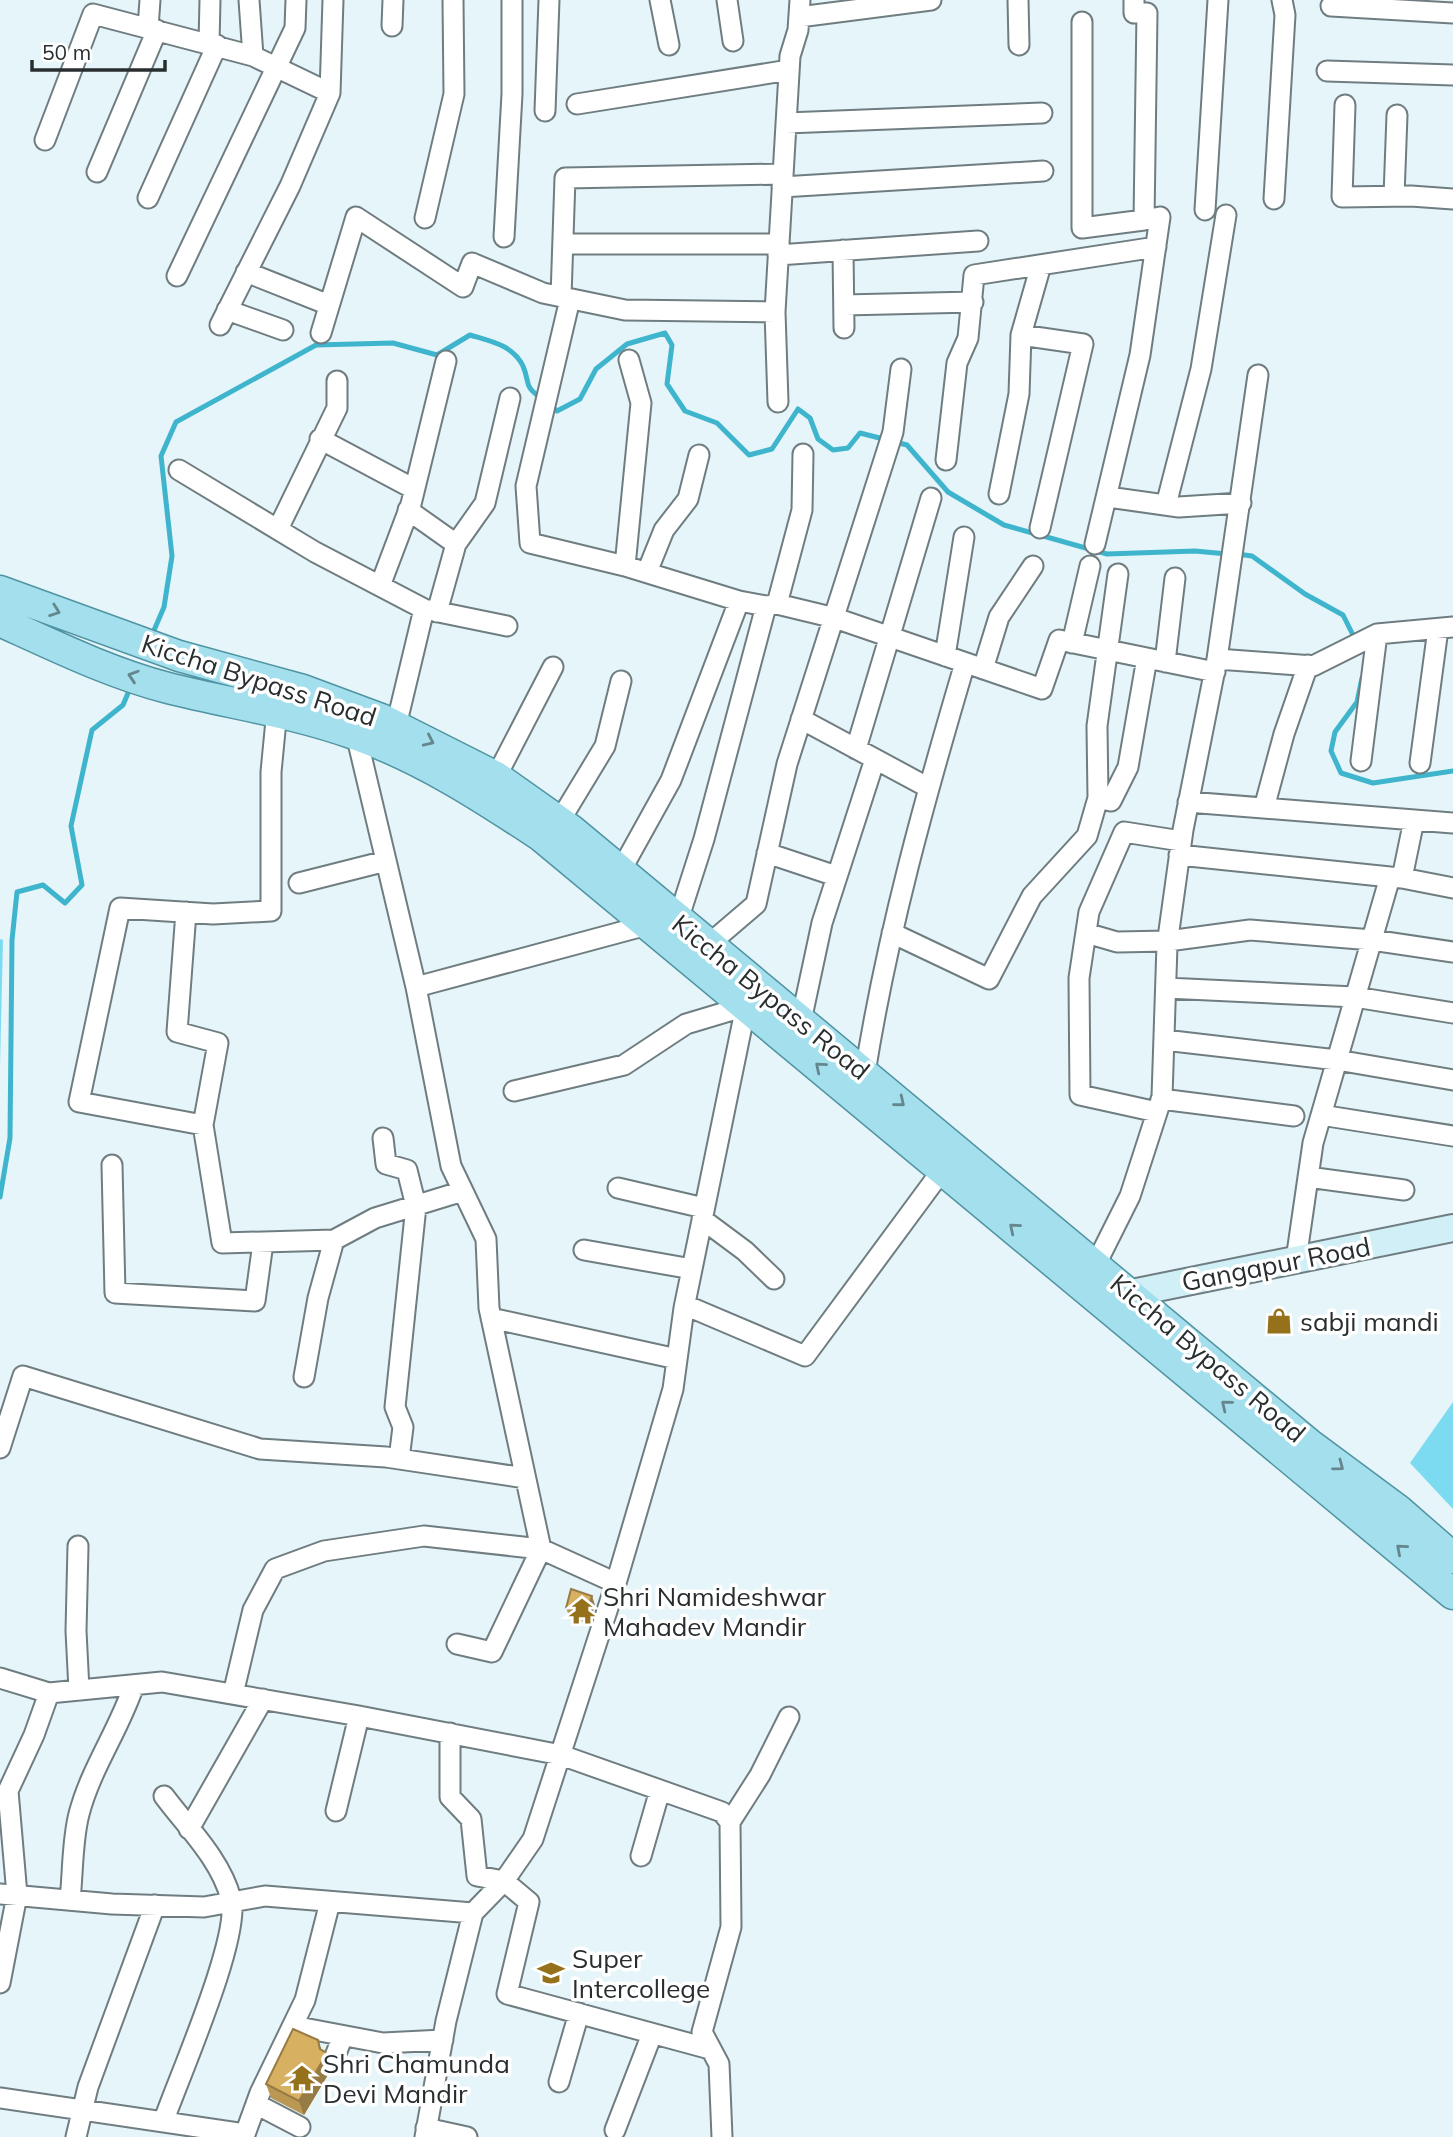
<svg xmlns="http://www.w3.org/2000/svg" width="1453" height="2137" viewBox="0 0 1453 2137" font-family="Mulish,sans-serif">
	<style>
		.green { fill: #7ddbf1 }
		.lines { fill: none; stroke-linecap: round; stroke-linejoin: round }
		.stream { stroke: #3eb5cd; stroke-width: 5 }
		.street-casing { stroke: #6f7d81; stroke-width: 23 }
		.secondary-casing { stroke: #6f7d81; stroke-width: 30 }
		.primary-casing { stroke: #5093a2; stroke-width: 33 }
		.street { stroke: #fff; stroke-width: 19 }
		.secondary { stroke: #d1eff6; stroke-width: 26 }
		.primary { stroke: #a3dfec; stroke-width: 30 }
		.wall { fill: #ba9753 }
		.shaded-wall { fill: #977b44 }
		.building { fill: #d8b061; stroke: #977b44; stroke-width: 2 }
		.oneway { stroke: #66868e }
		.labels { text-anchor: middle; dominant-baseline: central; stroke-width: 7; stroke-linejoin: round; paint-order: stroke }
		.street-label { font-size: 26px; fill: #282e2f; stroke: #fff }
		.poi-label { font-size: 26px; fill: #282e2f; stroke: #fff; text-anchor: start }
	</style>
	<rect width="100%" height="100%" fill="#e6f5f9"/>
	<path class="green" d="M 0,939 L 3,940 L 0,1067 Z
		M 1453,1402 L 1453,1509 L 1410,1463 Z"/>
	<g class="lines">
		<path class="stream" d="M 550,405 L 557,411 L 580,399 L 596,369 L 627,344 L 665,333 L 672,345 L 667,384 L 685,411 L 717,423 L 749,455 L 772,449 L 798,409 L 810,418 L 818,439 L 833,450 L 848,448 L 860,433 L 907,445 L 948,492 L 1004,525 L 1107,554 L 1195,551 L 1227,554
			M 1237,554 L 1252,556 L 1305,594 L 1343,615 L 1355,639
			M 152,635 L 164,607 L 172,556 L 161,456 L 176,422 L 316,345 L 393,343 L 437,355 L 470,335 C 490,341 513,345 523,366 C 531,385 522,384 542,399
			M 1362,678 L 1357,702 L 1335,732 L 1331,751 L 1341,773 L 1373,783 L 1453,771
			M 0,1197 L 10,1138 L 12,940 L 17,892 L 43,885 L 65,903 L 82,885 L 71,826 L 92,730 L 123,705 L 131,686"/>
		<g class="street-casing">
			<path id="street" d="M 249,0 L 253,56
				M 660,0 L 669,45
				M 727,0 L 733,41
				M 1018,0 L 1019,45
				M 1331,6 L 1453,13
				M 799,17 L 931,0
				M 1082,22 L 1082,228 L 1144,220 L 1147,13 L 1134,13 L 1134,0
				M 392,26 L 393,0
				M 148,28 L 150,0
				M 209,43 L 210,0
				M 1327,71 L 1453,75
				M 577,104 L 789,70
				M 1345,105 L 1342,197 L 1411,196 L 1453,199
				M 545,111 L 549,0
				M 786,123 L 1042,113
				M 45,140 L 93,14 L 253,56 L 330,93
				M 97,172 L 157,30
				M 782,187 L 1043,171
				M 1394,196 L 1397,115
				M 148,198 L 217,45
				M 1274,199 L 1285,15 L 1282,0
				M 1205,210 L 1218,0
				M 425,218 L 454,94 L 453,0
				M 504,237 L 512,94 L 512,0
				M 563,244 L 779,244
				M 843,250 L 844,328
				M 778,255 L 978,241
				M 246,272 L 329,305
				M 177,276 L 295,28 L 296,0
				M 561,297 L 565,178 L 783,174
				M 570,299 L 526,486 L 530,543 L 625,566 L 739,601 L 766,606 L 777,604 L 835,618 L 1042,689 L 1059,640 L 1215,672
				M 844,305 L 973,302
				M 227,310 L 283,330
				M 220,325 L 290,186 L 330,93 L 333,0
				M 321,333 L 356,217 L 463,287 L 472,263 L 543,293 L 625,310 L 775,312
				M 1021,335 L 1083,344 L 1040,528
				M 778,402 L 775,312 L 790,56 L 798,30 L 800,0
				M 320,439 L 414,489
				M 946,460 L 957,363 L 968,338 L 974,275 L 1156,247
				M 179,470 L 315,552 L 424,609 L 507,626
				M 999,494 L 1019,394 L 1021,335 L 1041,265
				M 1108,497 L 1179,507 L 1241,503
				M 1166,505 L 1201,369 L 1226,215
				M 408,510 L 456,544
				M 278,529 L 337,408 L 337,381
				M 1095,544 L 1140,355 L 1160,217 L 1144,220
				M 625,566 L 641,403 L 629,360
				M 647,572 L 664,530 L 688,499 L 699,455
				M 380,586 L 411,504 L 446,361
				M 777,604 L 802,510 L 803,454
				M 437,612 L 456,544 L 485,503 L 510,398
				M 1072,643 L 1090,566
				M 945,656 L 964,537
				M 1217,659 L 1313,666 L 1377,634 L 1453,627
				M 1165,662 L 1175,578
				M 983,669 L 999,617 L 1033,566
				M 277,710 L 271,772 L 271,911 L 213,914 L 120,908 L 79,1102 L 203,1125 L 222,1243 L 334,1240 L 375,1218 L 463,1191
				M 801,719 L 929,788
				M 396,726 L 424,609
				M 356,734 L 416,987 L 451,1166 L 486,1239 L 489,1308 L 541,1549 L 616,1583
				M 856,749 L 931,498
				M 1361,761 L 1377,634
				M 1420,763 L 1438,629
				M 496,777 L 553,667
				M 1098,798 L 1111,801 L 1128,767 L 1147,658
				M 1188,802 L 1453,823
				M 1264,808 L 1284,734 L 1308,665
				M 559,822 L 605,746 L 621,681
				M 767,853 L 836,876
				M 1179,855 L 1390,877
				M 620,872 L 671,780 L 739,601
				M 1402,878 L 1453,888
				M 299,883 L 386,861
				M 186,912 L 177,1032 L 218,1043 L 203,1125
				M 678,920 L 704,839 L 766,606
				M 892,933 L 989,979 L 1032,896 L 1087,836 L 1098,798 L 1097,726 L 1118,574
				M 1086,933 L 1117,942 L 1168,941 L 1250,930 L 1372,940 L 1453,952
				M 708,945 L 756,904 L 787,764 L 893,432 L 901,369
				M 416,987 L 647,925
				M 1166,988 L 1355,997 L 1453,1013
				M 801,1021 L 822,923 L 875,759
				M 1164,1040 L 1337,1060 L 1453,1080
				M 865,1073 C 887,934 925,798 965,663
				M 1161,1099 L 1294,1116
				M 1157,1112 L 1080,1095 L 1079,978 L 1089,912 L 1124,832 L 1181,841
				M 1321,1115 L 1453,1136
				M 383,1138 L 386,1164 L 407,1170 L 416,1206 L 395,1407 L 403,1427 L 399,1459
				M 112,1165 L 115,1293 L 255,1301 L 263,1243
				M 1308,1177 L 1404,1190
				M 618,1188 L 704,1208
				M 702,1219 L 745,1251 L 774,1279
				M 584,1250 L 692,1269
				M 1296,1260 L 1313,1143 L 1390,877 L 1402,878 L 1414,820
				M 1090,1276 L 1130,1196 L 1162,1097 L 1167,945 L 1183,830 L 1217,659 L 1258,375
				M 685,1305 L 805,1356 L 943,1169
				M 491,1318 L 677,1359
				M 304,1377 L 318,1298 L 334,1240
				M 0,1448 L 23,1376 L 260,1449 L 386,1457 L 525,1478
				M 78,1546 L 76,1631 L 79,1690
				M 0,1678 L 49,1693 L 162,1682 L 359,1716 L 561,1755 L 722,1812 L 730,1822 L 731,1927 L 702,2032 L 719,2064 L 722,2137
				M 233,1694 L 253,1610 L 275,1569 L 324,1551 L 424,1536 L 541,1549 L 492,1652 L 457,1644
				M 450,1733 L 450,1797 L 471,1819 L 477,1876 L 504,1881 L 529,1902 L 507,1994 L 710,2049
				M 336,1811 L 359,1716
				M 730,1822 L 760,1775 L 789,1717
				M 189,1829 L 263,1699
				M 641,1856 L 660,1790
				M 0,1894 L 112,1904 L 204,1907 L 265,1896 L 473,1913 L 504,1881 L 533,1839 L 616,1583 L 673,1389 L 684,1308 L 746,1006 L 686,1024 L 624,1065 L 514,1091
				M 70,1900 C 73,1873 72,1841 79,1814 C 91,1768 119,1730 134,1685
				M 0,1983 L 17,1895 L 8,1791 L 34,1735 L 49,1693
				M 293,2026 L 383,2043 L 443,2040
				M 335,2056 L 343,2036
				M 559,2082 L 579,2013
				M 0,2098 L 245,2134
				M 256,2104 L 300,2127
				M 164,2120 C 179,2077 241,1937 231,1899 C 221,1860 188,1828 164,1796
				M 426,2128 L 467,2137
				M 615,2130 L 652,2034
				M 76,2137 L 88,2087 L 155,1905
				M 244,2137 L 260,2093 L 305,2000 L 330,1902
				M 425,2137 L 446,2021 L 473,1913"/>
		</g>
		<g class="secondary-casing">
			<path id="secondary" d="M 1112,1297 L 1453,1228"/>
		</g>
		<g class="primary-casing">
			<path id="primary" d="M 0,591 L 179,656 L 303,690 L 381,719 L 496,777 L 571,830 L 1309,1444 L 1398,1510 L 1453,1558
				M 0,621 C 55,646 110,673 168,688 C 231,704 293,712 354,734 C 422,758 482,797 541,836 L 1453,1594"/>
		</g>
		<use href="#street" class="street"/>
		<use href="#secondary" class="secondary"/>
		<use href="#primary" class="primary"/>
	</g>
	<path class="wall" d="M 595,1605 L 589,1624 L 570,1618 L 566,1608 Z
		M 318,2040 L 321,2050 L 327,2053 L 332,2068 L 304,2115 L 271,2098 L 266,2084 Z"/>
	<path class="shaded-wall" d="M 592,1596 L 595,1605 L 589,1624 L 585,1614 Z
		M 318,2040 L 323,2055 L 327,2053 L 332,2068 L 304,2115 L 299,2101 L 320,2049 Z"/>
	<path class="building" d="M 571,1589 L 592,1596 L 585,1614 L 566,1608 Z
		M 293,2029 L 318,2040 L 320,2049 L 327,2053 L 299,2101 L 266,2084 Z"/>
	<defs><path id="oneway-chevron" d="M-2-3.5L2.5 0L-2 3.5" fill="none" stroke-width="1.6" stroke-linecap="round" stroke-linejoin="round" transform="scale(1.75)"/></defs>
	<g class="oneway">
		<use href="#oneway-chevron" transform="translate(55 611) rotate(20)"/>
		<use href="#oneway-chevron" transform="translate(133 676) rotate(-162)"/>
		<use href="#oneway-chevron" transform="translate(429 741) rotate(25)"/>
		<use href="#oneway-chevron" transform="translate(820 1067) rotate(-140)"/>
		<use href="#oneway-chevron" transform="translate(900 1102) rotate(39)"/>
		<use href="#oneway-chevron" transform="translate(1014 1228) rotate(-140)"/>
		<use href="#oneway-chevron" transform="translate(1226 1405) rotate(-141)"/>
		<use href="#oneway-chevron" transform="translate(1339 1466) rotate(37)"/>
		<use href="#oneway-chevron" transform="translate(1401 1549) rotate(-139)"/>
	</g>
	<defs>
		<g id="shop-bare" transform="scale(2.1)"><path d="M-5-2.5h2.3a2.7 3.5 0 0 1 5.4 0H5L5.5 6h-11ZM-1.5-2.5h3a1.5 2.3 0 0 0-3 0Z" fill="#96711b" stroke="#fff" stroke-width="2.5" paint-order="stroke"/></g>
		<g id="temple-bare" transform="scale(2.1)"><path d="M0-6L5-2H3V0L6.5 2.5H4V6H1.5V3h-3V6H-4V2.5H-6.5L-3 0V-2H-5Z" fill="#96711b" stroke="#fff" stroke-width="2.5" paint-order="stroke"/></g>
		<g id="school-bare" transform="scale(2.1)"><path d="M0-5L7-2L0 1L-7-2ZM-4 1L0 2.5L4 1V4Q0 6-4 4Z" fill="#96711b" stroke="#fff" stroke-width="2.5" paint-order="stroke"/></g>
	</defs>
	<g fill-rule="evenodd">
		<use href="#shop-bare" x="1279" y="1321"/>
		<use href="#temple-bare" x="582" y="1611"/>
		<use href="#school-bare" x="551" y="1973"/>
		<use href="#temple-bare" x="302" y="2078"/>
	</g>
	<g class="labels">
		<g class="street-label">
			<text transform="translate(259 680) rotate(18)">Kiccha Bypass Road</text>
			<text transform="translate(771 997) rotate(39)">Kiccha Bypass Road</text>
			<text transform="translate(1276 1264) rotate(-11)">Gangapur Road</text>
			<text transform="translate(1208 1358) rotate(40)">Kiccha Bypass Road</text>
		</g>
		<g class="poi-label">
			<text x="1300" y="1321">sabji mandi</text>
			<text x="603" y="1596">Shri Namideshwar<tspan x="603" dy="30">Mahadev Mandir</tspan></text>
			<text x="572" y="1958">Super<tspan x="572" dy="30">Intercollege</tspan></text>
			<text x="323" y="2063">Shri Chamunda<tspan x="323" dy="30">Devi Mandir</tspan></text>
		</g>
	</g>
	<path d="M32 60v10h133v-10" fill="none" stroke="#282e2f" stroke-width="3.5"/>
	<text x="42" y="60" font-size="21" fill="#282e2f" stroke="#ffffff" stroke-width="5" paint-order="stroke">50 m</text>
</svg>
